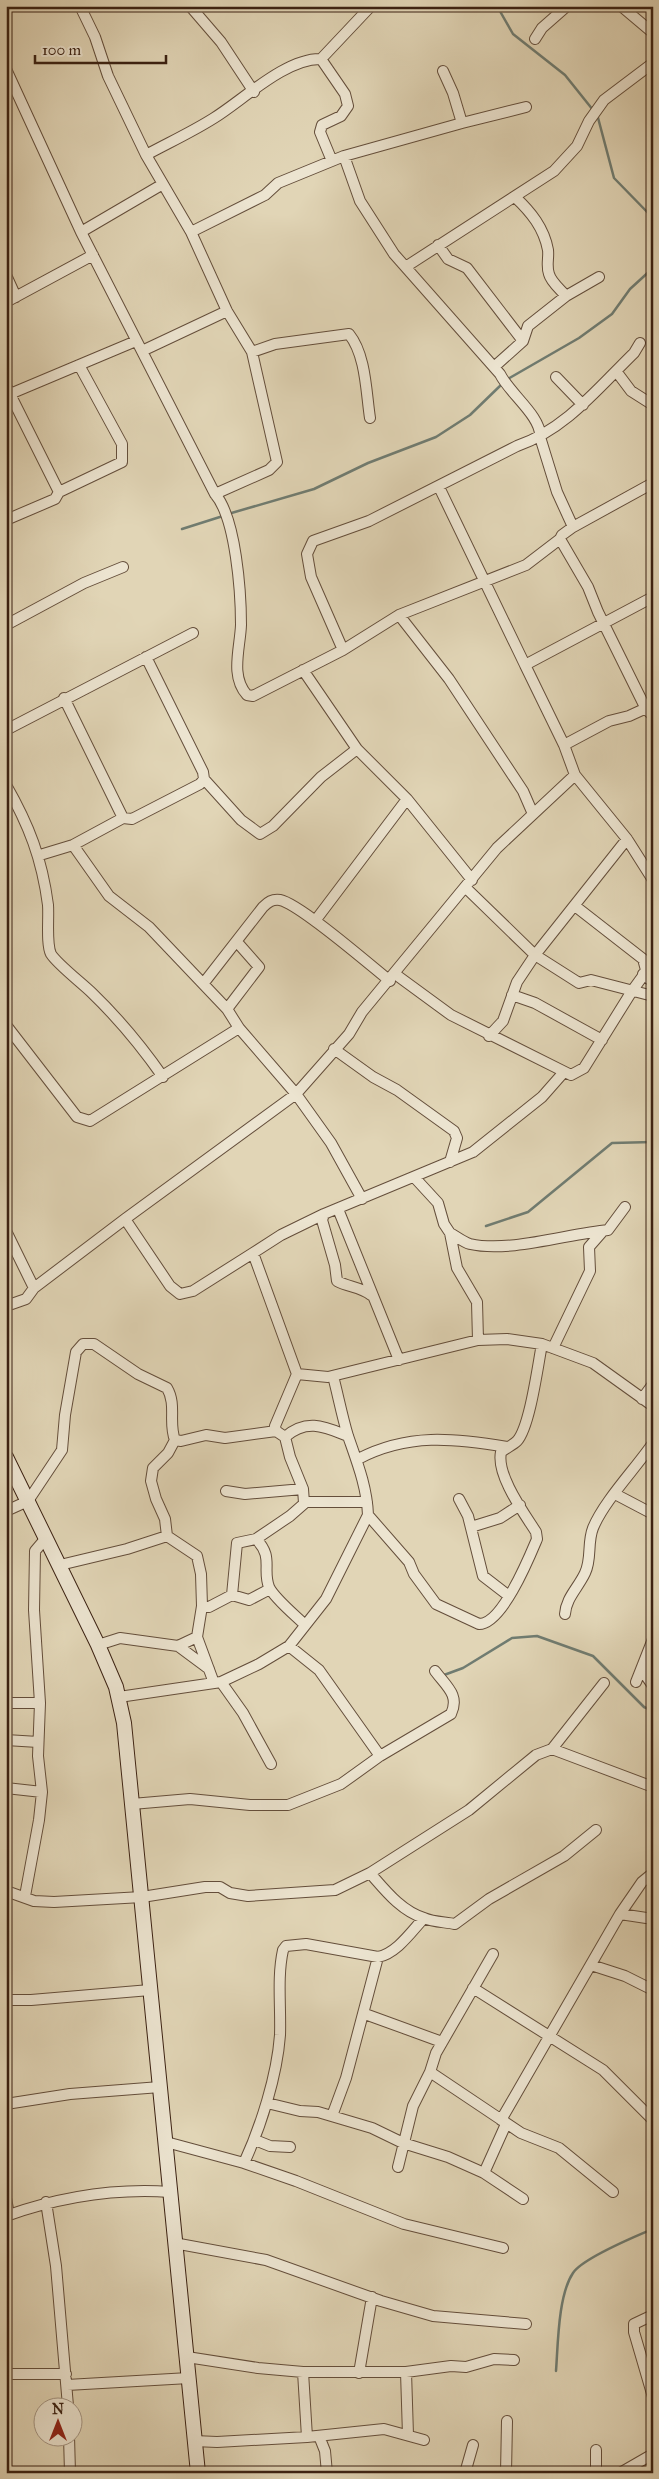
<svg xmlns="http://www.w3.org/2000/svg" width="659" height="2479" viewBox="0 0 659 2479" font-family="'IM FELL Great Primer',serif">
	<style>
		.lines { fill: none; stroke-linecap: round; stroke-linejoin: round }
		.stream { stroke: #707c71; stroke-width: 2.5 }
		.minor-casing { stroke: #644e3b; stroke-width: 12 }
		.secondary-casing { stroke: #3b2112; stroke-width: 16 }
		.minor { stroke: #ece4d0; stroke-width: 10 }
		.secondary { stroke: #ece4d0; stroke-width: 14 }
	</style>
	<rect width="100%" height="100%" fill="#e1d5b6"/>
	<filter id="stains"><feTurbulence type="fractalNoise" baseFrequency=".004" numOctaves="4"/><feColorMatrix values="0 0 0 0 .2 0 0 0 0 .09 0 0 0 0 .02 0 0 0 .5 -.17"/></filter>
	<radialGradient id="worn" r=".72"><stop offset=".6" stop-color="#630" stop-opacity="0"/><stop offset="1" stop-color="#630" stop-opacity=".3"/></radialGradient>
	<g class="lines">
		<path class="stream" d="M 497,6 L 513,34 L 565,75 L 593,110
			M 597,114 L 614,178 L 653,218
			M 506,380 L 579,338 L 612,314 L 630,289 L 653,268
			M 228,514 L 314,489 L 368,463 L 436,437 L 470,415 L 502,384
			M 182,529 L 223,516
			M 486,1226 L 528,1212 L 612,1143 L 653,1142
			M 444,1675 L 463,1668 L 512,1638 L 537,1636 L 593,1656 L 644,1707 L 653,1711
			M 556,2371 C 558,2345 558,2295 573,2273 C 583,2258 634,2237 653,2229"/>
		<g class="minor-casing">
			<path id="minor" d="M 80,6 L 95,37 L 108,76 L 146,155 L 191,232 L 227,311 L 252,352 L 277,462 L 269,470 L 215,494
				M 190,6 L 221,42 L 254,92
				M 621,6 L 653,33
				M 535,39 L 542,28 L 567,6
				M 321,59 L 345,94 L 348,106 L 341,116 L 322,125 L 320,132 L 332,161
				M 321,59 L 371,6
				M 6,69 L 81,232 L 215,494 C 236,518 241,593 241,625 C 240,649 230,676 247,695 L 253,696 L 343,650 L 399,615 L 526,565 L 560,539
				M 443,71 L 453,93 L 462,123
				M 146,155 C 168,143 192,132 214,118 C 243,100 286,58 321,59
				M 344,156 L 360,201 L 394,254 L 500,374 C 509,393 542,417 540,437 L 557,492 L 573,527
				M 515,197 C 531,212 544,228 548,250 C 549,258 546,266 549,274 C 551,282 560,289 566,296
				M 81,232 L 163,184
				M 191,232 L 265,195 L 278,183 L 344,156 L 462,123 L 526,107
				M 438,245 L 448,259 L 467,268 L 523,341
				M 407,266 L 554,171 L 577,146 L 589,121 L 604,100 L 653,63
				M 6,275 L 16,297
				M 6,302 L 93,255
				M 142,351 L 227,311
				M 252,352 L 275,344 L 349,334 C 366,355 366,392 370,418
				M 494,367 L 523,341 L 528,326 L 566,296 L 599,277
				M 616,371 L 631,391 L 653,405
				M 556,377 L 583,405
				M 6,386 L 59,492
				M 10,394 L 136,341
				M 653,483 L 573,527 L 562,535 L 560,539 L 588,587 L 598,612 L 646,709 L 653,716
				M 439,487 L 525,665
				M 6,520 L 55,499 L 59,492 L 122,462 L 122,444 L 79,365
				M 399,615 L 449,679 L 523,791 L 533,814
				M 6,625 L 84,583 L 123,567
				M 343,650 L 311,577 L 307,554 L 313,541 L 369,521 L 517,446 C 566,429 598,388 634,353 L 640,343
				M 146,657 L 203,772 L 204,779 L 241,820 L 260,834 L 273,826 L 321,777 L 357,749
				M 303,670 L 357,749 L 407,799 L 472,880
				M 64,698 L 123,818
				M 6,730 L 193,633
				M 564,745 L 609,721 L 629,716 L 653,705
				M 575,775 L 627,839 L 653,880
				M 6,785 C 29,825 42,859 48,905 C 49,918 46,944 51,954 C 57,964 83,984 92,993 C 119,1019 142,1047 163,1077
				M 73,845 L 109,896 L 149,927 L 227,1009 L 239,1028 L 296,1094 L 331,1143 L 362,1199
				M 40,855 L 73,845 L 123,818 L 132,819 L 200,784 L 204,779
				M 466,888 L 535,955 L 579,983 L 591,980 L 653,996
				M 575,906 L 643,959 L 646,970
				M 315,921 L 407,799
				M 395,974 L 451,1015 L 571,1075 L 584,1068 L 632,991 L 653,962
				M 643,974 L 653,982
				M 203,984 L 263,907 C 268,902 272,899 280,900 C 300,904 370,965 390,981
				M 512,995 L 535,1003 L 602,1040
				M 227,1009 L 259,967 L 237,942
				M 6,1025 L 77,1117 L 90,1121 L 239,1028
				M 489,1036 L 503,1021 L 517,982 L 535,955 L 627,839
				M 334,1049 L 373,1077 L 397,1090 L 454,1131 L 457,1138 L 450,1162
				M 415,1178 L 438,1203 L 444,1224 L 450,1233 L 457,1268 L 477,1302 L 478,1340
				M 338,1209 L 399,1360
				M 324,1214 L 322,1220 L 335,1265 L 337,1281 C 348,1287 361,1287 371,1295
				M 125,1219 L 170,1286 L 180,1294 L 193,1291 L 253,1253 L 297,1374 L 328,1377 L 478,1340 L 507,1339 L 542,1344 L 593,1363 L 653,1406
				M 6,1231 L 34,1288
				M 450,1233 C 456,1236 463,1242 470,1244 C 509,1253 567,1234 608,1230 L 625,1207
				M 253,1253 L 281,1235 L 324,1214 L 473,1152 L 542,1097 L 564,1072
				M 6,1306 L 26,1299 L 34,1288 L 125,1219 L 296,1094 L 349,1034 L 362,1012 L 497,848 L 575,775 L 564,745 L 525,665 L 653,597
				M 553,1348 L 590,1271 L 589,1247 L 603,1231
				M 297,1374 L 275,1426 L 276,1431 L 285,1437 L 290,1457 L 303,1489 L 304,1503
				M 642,1399 L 653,1384
				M 285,1437 C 307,1418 325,1427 348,1436
				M 175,1440 L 181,1441 L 206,1435 L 225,1438 L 276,1431
				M 358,1459 C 408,1433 453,1438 507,1447
				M 226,1491 L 245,1494 L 303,1489
				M 615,1494 L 653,1514
				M 459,1499 L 468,1516 L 483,1576 L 509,1596
				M 6,1511 L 28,1501 L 62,1450 L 65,1415 L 76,1352 L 83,1344 L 94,1344 L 138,1374 L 167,1388 C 177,1405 168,1423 175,1440
				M 368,1515 L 409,1562 L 414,1574 L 436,1604 L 479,1624 C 502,1624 529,1558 537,1539 L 536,1532 C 524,1513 496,1475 501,1452 C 506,1448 513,1445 517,1441 C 530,1427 538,1364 542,1344
				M 471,1527 L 500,1518 L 520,1505
				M 167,1536 L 165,1519 L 156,1499 L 151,1481 L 153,1468 L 168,1453 L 175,1440
				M 256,1539 C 274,1557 262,1569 269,1587 C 274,1598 296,1616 305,1625
				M 60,1565 L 127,1549 L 167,1536 L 197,1556 L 201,1574 L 202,1606 L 197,1637 L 214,1683
				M 232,1595 L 237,1543 L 256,1539 L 290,1516 L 306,1502 L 367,1502
				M 202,1606 L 209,1607 L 232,1595 L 249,1600 L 270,1589
				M 565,1614 C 566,1598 578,1588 585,1573 C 592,1559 587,1543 593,1528 C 604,1501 636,1468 653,1443
				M 98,1645 L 120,1638 L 178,1646 L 197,1637
				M 178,1646 L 209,1669
				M 289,1646 L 319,1670 L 380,1756
				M 644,1663 L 646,1676 L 653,1686
				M 221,1682 L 243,1713 L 271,1764
				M 636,1682 L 653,1639
				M 119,1697 L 221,1682 L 259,1664 L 289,1646 L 326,1599 L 368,1515 C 367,1487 357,1462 348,1436 C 342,1416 338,1395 333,1376
				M 6,1703 L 40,1703
				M 6,1740 L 38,1742
				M 552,1749 L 653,1787
				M 6,1788 L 42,1792
				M 132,1804 L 190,1799 L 250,1805 L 288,1805 L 341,1784 L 380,1756 L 451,1714 C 460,1695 446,1686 435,1671
				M 370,1873 C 385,1890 401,1911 424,1918 C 433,1922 445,1922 455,1924 L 489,1899 L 564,1856 L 596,1830
				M 6,1891 L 34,1901 L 54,1902 L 142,1897 L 205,1887 L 220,1887 L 230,1893 L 248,1896 L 335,1890 L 370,1873 L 469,1810 L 536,1755 L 552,1749 L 604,1683
				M 25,1896 L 39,1820 L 42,1792 L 38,1756 L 40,1703 L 34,1610 L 35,1551 L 46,1538
				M 620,1914 L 653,1919
				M 591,1965 L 625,1976 L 653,1990
				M 473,1988 L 603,2070 L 653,2120
				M 6,2000 L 31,2000 L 150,1990
				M 365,2014 L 442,2042
				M 430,2072 L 521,2133 L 559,2148 L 613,2192
				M 267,2103 L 300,2111 L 318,2112 L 372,2128 L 403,2143 L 448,2157 L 484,2173 L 523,2199
				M 6,2104 L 70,2094 L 160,2087
				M 332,2116 L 346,2078 L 378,1957
				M 501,2120 L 620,1914 L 642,1882 L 653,1873
				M 255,2140 L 270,2146 L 290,2147
				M 166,2142 L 244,2163 L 296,2181 L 404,2224 L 503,2248
				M 244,2163 C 261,2126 277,2076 280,2035 C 281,2007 277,1977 283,1950 L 286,1946 L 306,1944 L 378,1957 C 397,1953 411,1932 424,1918
				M 398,2167 L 413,2106 L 430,2072 L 436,2053 L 493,1954
				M 484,2173 L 506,2124
				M 6,2198 L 9,2215
				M 46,2202 L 56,2266 L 68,2406
				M 6,2216 C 60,2197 113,2188 170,2192
				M 174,2243 L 266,2260 L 381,2301 L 433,2316 L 526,2324
				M 653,2315 L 634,2324 L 634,2332 L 653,2397
				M 187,2357 L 258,2368 L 303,2372 L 406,2372 L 451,2366 L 466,2367 L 494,2359 L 514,2360
				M 303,2372 L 307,2437
				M 406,2372 L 408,2435
				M 359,2373 L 372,2297
				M 6,2374 L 66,2374
				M 67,2385 L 189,2378
				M 69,2436 L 70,2473
				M 319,2436 L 325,2451 L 327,2473
				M 194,2441 L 217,2442 L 307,2437 L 384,2429 L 424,2440
				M 465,2473 L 473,2445
				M 506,2473 L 507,2421
				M 596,2473 L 596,2450
				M 620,2473 L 653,2454"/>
		</g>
		<g class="secondary-casing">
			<path id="secondary" d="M 6,1457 L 98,1645 L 116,1687 L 124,1723 L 198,2473"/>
		</g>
		<use href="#minor" class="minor"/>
		<use href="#secondary" class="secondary"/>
	</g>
	<rect width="659" height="2479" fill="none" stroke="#e1d5b6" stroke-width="25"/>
	<rect x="8" y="8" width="644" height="2464" fill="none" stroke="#3b2112" stroke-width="2.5"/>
	<rect x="12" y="12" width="634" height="2454" fill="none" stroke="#3b2112"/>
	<g transform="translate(58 2422)"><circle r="24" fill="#ece4d0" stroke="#a59684"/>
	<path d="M0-4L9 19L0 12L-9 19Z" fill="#8f2418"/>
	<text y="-8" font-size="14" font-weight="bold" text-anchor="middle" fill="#3b2112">N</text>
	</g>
	<path d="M35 55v8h131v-8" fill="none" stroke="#3b2112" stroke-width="2.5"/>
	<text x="42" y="55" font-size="15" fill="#3b2112" stroke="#ece4d0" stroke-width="4" paint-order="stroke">100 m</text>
	<rect width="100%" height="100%" filter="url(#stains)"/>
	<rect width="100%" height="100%" fill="url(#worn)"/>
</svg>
